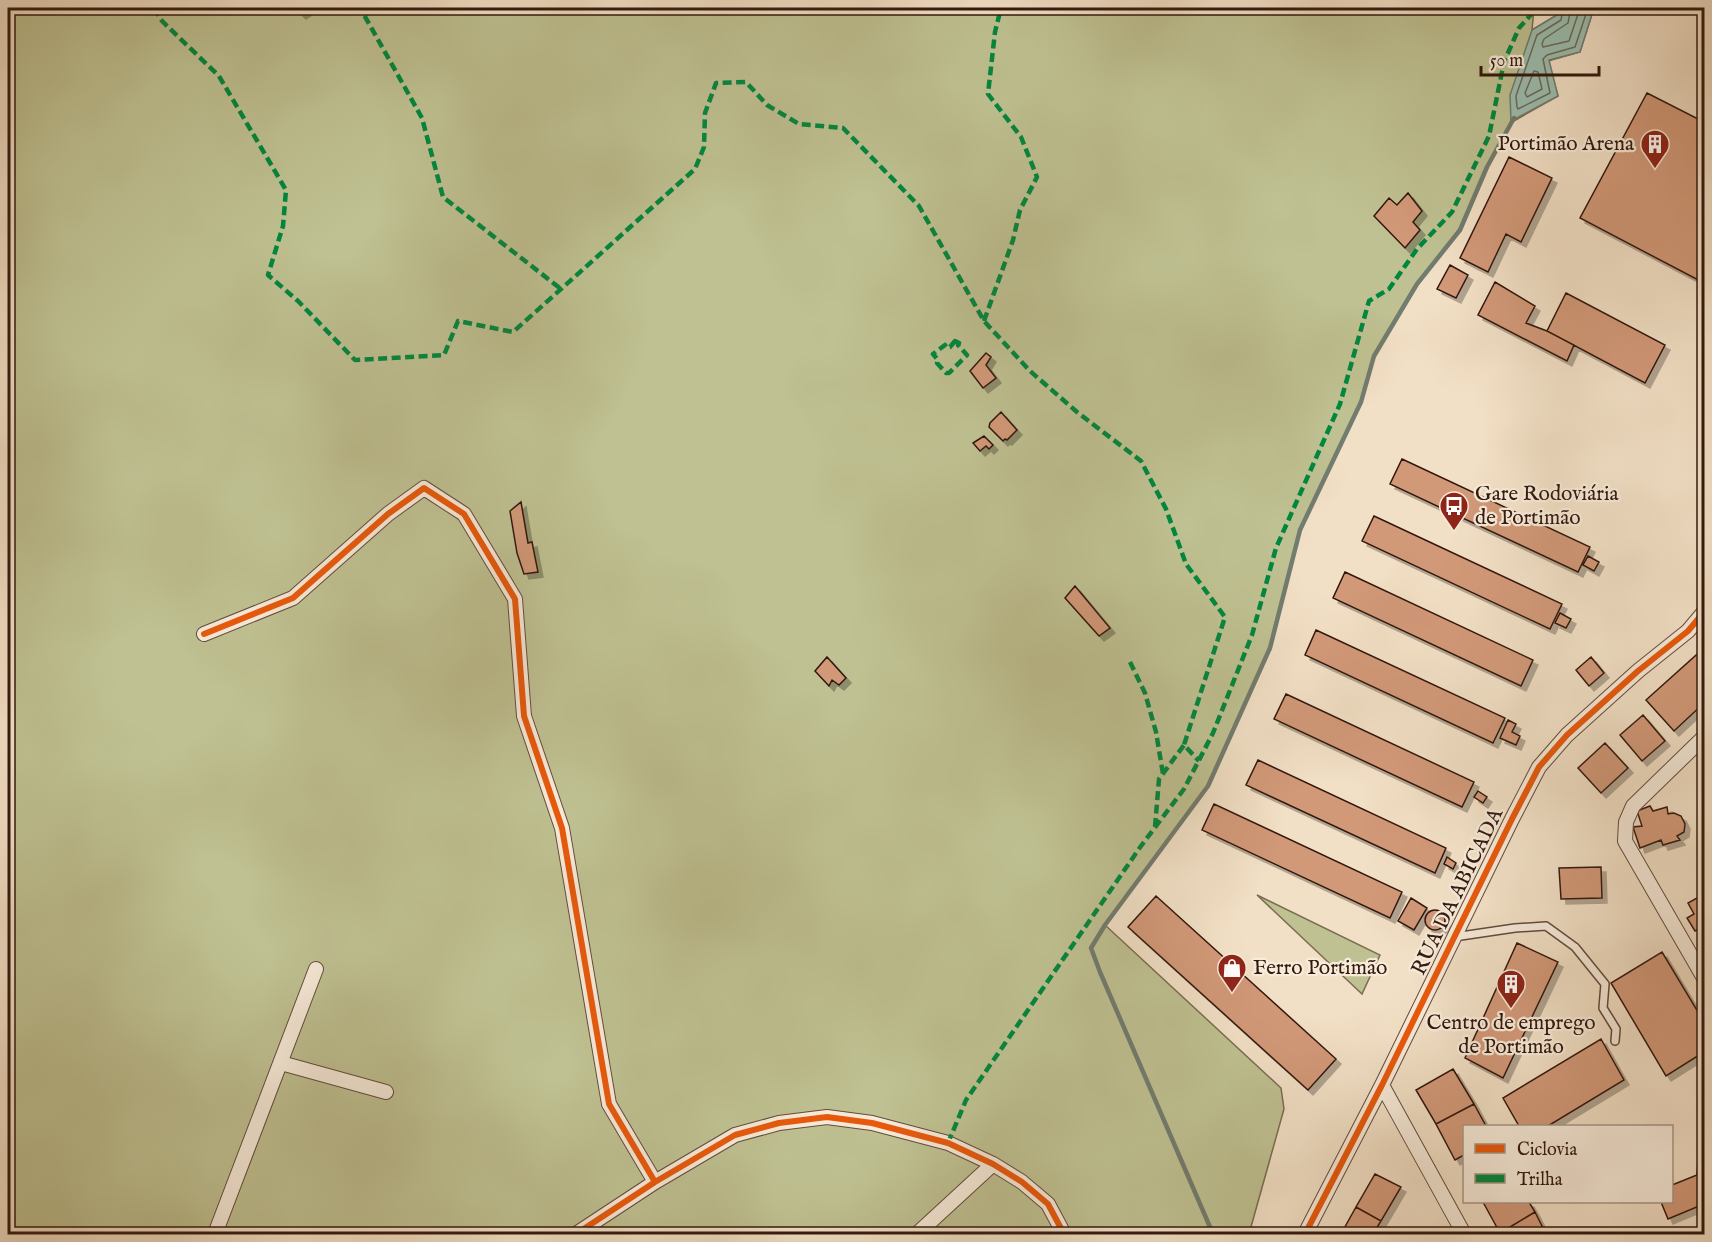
<svg xmlns="http://www.w3.org/2000/svg" width="1712" height="1242" viewBox="0 0 1712 1242" font-family="'IM FELL English',serif">
	<style>
		.green { fill: #bfc192; stroke: #796d50; stroke-width: 1.5 }
		.water { fill: #9cbeaf; stroke: #727c6f; stroke-width: 1.5 }
		.lines { fill: none; stroke-linecap: round; stroke-linejoin: round }
		.shore { stroke: #686c5e; stroke-width: 1.5 }
		.stream { stroke: #727c6f; stroke-width: 4.5 }
		.building { fill: #d29979; stroke: #33190e; stroke-width: 1.5; filter: url(#shadow) }
		.lane-casing { stroke: #634b3c; stroke-width: 10 }
		.street-casing { stroke: #634b3c; stroke-width: 16 }
		.lane { stroke: #f7ebda; stroke-width: 7 }
		.street { stroke: #f7ebda; stroke-width: 14 }
		.quiet { stroke: #00873e; stroke-width: 4.5; stroke-dasharray: 9 4.5; stroke-linecap: butt }
		.cycleway-casing { stroke: #f7ebda; stroke-width: 10 }
		.cycleway { stroke: #e8590c; stroke-width: 6 }
		.labels { text-anchor: middle; dominant-baseline: central; stroke-width: 4.5; stroke-linejoin: round; paint-order: stroke }
		.poi-label { font-size: 21px; fill: #33190e; stroke: #f7ebda; text-anchor: start }
		.street-label { font-size: 21px; fill: #33190e; stroke: #f7ebda }
	</style>
	<defs>
		<filter id="shadow"><feDropShadow dx="5" dy="5" stdDeviation="0" flood-color="#0004"/></filter>
	</defs>
	<rect width="100%" height="100%" fill="#f2e0c6"/>
	<filter id="stains"><feTurbulence type="fractalNoise" baseFrequency=".00333" numOctaves="4"/><feColorMatrix values="0 0 0 0 .2 0 0 0 0 .09 0 0 0 0 .02 0 0 0 .5 -.17"/></filter>
	<radialGradient id="worn" r=".72"><stop offset=".6" stop-color="#630" stop-opacity="0"/><stop offset="1" stop-color="#630" stop-opacity=".3"/></radialGradient>
	<path class="green" d="M 8,8 L 1534,8 L 1532,30 L 1557,15 L 1558,8 L 1594,8 L 1580,52 L 1548,61 L 1558,96 L 1512,122 L 1487,167 L 1460,230 L 1417,284 L 1374,356 L 1361,402 L 1300,530 L 1270,648 L 1208,786 L 1105,925 L 1281,1088 L 1284,1109 L 1249,1234 L 8,1234 Z
		M 1257,895 L 1380,955 L 1362,994 Z"/>
	<path class="water" d="M 1558,8 L 1594,8 L 1580,52 L 1549,60 L 1558,96 L 1511,121 L 1510,95 L 1532,30 L 1557,15 Z"/>
	<g class="lines">
		<path class="shore" d="M 1563,8 L 1561,20 L 1537,35 L 1516,96 L 1517,107 L 1518,109 L 1550,93 L 1543,59 L 1547,55 L 1575,47 L 1588,8
			M 1571,8 L 1568,23 L 1544,39 L 1542,44 L 1543,47 L 1569,41 L 1580,8
			M 1534,71 L 1538,72 L 1542,89 L 1527,97 L 1525,93 Z"/>
		<path class="stream" d="M 1213,1234 L 1100,972 L 1091,948 L 1105,925 L 1208,786 L 1270,648 L 1300,530 L 1361,402 L 1374,356 L 1417,284 L 1460,230 L 1487,167 L 1514,118"/>
	</g>
	<path class="building" d="M 295,8 L 310,8 L 301,14 Z
		M 1647,93 L 1704,122 L 1704,283 L 1580,218 Z
		M 1509,157 L 1552,178 L 1521,242 L 1506,234 L 1488,272 L 1460,258 Z
		M 1408,193 L 1422,211 L 1413,222 L 1420,230 L 1405,248 L 1374,216 L 1389,198 L 1397,205 Z
		M 1450,265 L 1468,275 L 1456,298 L 1437,289 Z
		M 1495,282 L 1535,306 L 1526,323 L 1547,331 L 1574,345 L 1567,361 L 1478,315 Z
		M 1566,293 L 1665,345 L 1645,383 L 1547,331 Z
		M 986,353 L 991,357 L 986,365 L 996,378 L 983,388 L 970,371 Z
		M 1001,412 L 1017,430 L 1007,440 L 1005,439 L 1003,441 L 989,427 L 990,423 Z
		M 984,436 L 993,445 L 989,449 L 986,446 L 980,451 L 973,443 Z
		M 1402,459 L 1590,547 L 1578,572 L 1390,484 Z
		M 521,502 L 528,543 L 532,542 L 538,572 L 524,574 L 517,553 L 510,511 Z
		M 1374,516 L 1562,604 L 1550,629 L 1362,541 Z
		M 1588,556 L 1599,562 L 1594,571 L 1583,565 Z
		M 1345,572 L 1533,660 L 1521,686 L 1333,598 Z
		M 1075,586 L 1110,628 L 1099,636 L 1065,598 Z
		M 1560,613 L 1571,619 L 1566,628 L 1555,623 Z
		M 1316,630 L 1505,718 L 1493,743 L 1305,655 Z
		M 1704,648 L 1704,703 L 1674,731 L 1646,700 Z
		M 827,657 L 846,678 L 839,685 L 832,680 L 829,686 L 815,671 Z
		M 1591,657 L 1604,673 L 1589,686 L 1576,670 Z
		M 1286,694 L 1474,782 L 1462,807 L 1274,719 Z
		M 1643,715 L 1665,741 L 1642,761 L 1620,735 Z
		M 1508,720 L 1516,724 L 1512,732 L 1520,736 L 1516,745 L 1500,738 Z
		M 1605,743 L 1628,768 L 1601,793 L 1578,768 Z
		M 1258,760 L 1446,848 L 1435,873 L 1246,785 Z
		M 1478,791 L 1487,797 L 1483,803 L 1474,797 Z
		M 1214,804 L 1402,892 L 1390,918 L 1202,830 Z
		M 1650,806 L 1653,811 L 1667,807 L 1668,814 L 1674,813 L 1681,816 L 1685,824 L 1684,832 L 1677,836 L 1680,840 L 1663,845 L 1661,840 L 1640,848 L 1633,827 L 1642,826 L 1637,811 Z
		M 1447,857 L 1456,863 L 1453,869 L 1444,864 Z
		M 1601,867 L 1602,898 L 1561,899 L 1559,868 Z
		M 1704,894 L 1704,926 L 1695,931 L 1687,918 L 1694,914 L 1688,903 Z
		M 1156,896 L 1336,1059 L 1308,1090 L 1128,927 Z
		M 1411,898 L 1427,908 L 1414,930 L 1398,921 Z
		M1425 920a10 10 0 1 1 20 0a10 10 0 1 1-20 0Z
		M 1517,943 L 1558,962 L 1503,1078 L 1465,1058 Z
		M 1662,952 L 1704,1022 L 1704,1052 L 1666,1076 L 1611,983 Z
		M 1601,1039 L 1624,1080 L 1548,1126 L 1519,1126 L 1503,1098 Z
		M 1453,1069 L 1474,1104 L 1436,1124 L 1416,1090 Z
		M 1474,1104 L 1486,1126 L 1464,1126 L 1464,1155 L 1455,1160 L 1436,1124 Z
		M 1698,1161 L 1704,1162 L 1704,1204 L 1668,1219 L 1661,1202 L 1672,1202 L 1672,1185 L 1697,1175 Z
		M 1375,1174 L 1401,1187 L 1381,1221 L 1356,1207 Z
		M 1483,1202 L 1529,1202 L 1535,1212 L 1500,1233 Z
		M 1356,1207 L 1381,1221 L 1373,1234 L 1341,1234 Z
		M 1535,1212 L 1546,1234 L 1500,1234 L 1500,1233 Z"/>
	<g class="lines">
		<g class="lane-casing">
			<path id="lane" d="M 1454,937 L 1515,928 L 1546,926 L 1575,947 L 1605,984 L 1603,1008 L 1616,1029 L 1615,1041"/>
		</g>
		<g class="street-casing">
			<path id="street" d="M 204,634 L 293,598 L 388,514 L 424,488 L 464,514 L 515,599 L 524,716 L 562,828 L 609,1104 L 655,1182
				M 1704,737 L 1633,806 L 1626,822 L 1625,841 L 1704,978
				M 281,1063 L 386,1092
				M 1382,1085 L 1464,1234
				M 215,1234 L 316,969
				M 576,1234 L 655,1182 L 735,1135 L 779,1123 L 827,1117 L 872,1123 L 948,1143 L 993,1164 L 1022,1182 L 1048,1204 L 1064,1234
				M 917,1234 L 993,1164
				M 1305,1234 L 1382,1085 L 1512,819 L 1539,767 L 1567,735 L 1638,671 L 1688,631 L 1704,612"/>
		</g>
		<use href="#lane" class="lane"/>
		<use href="#street" class="street"/>
		<path class="quiet" d="M 154,8 L 162,21 L 219,76 L 286,190 L 283,226 L 268,275 L 298,301 L 355,360 L 444,355 L 458,321 L 513,332 L 695,169 L 704,147 L 705,113 L 716,83 L 746,82 L 767,105 L 799,124 L 843,128 L 919,206 L 984,321 L 1030,371 L 1077,412 L 1141,461 L 1166,509 L 1186,564 L 1225,617 L 1184,745 L 1199,761
			M 354,8 L 363,13 L 422,118 L 443,197 L 561,289
			M 984,321 L 1013,240 L 1020,210 L 1037,177 L 1021,137 L 988,94 L 995,32 L 1001,8
			M 955,341 L 959,343 L 958,345 L 967,355 L 949,373 L 946,373 L 937,363 L 938,360 L 933,354 L 945,345 L 947,348 L 950,347 Z
			M 1130,662 L 1145,693 L 1156,732 L 1163,774
			M 1155,827 L 1159,779 L 1184,745
			M 948,1143 L 966,1100 L 1141,846 L 1184,789 L 1213,733 L 1252,635 L 1276,548 L 1340,404 L 1369,301 L 1389,289 L 1417,249 L 1452,212 L 1489,136 L 1504,62 L 1519,28 L 1537,8"/>
		<g class="cycleway-casing">
			<path id="cycleway" d="M 204,634 L 293,598 L 388,514 L 424,488 L 464,514 L 515,599 L 524,716 L 562,828 L 609,1104 L 655,1182
				M 576,1234 L 655,1182 L 735,1135 L 779,1123 L 827,1117 L 872,1123 L 948,1143 L 993,1164 L 1022,1182 L 1048,1204 L 1064,1234
				M 1305,1234 L 1382,1085 L 1512,819 L 1539,767 L 1567,735 L 1638,671 L 1688,631 L 1704,612"/>
		</g>
		<use href="#cycleway" class="cycleway"/>
	</g>
	<defs>
		<g id="building-pin" transform="scale(1.5)"><path d="M0 17L-7.5 6A9.5 9.5 0 1 1 7.5 6Z" fill="#8f2418" stroke="#f7ebda"/><path d="M-4-6H4V6H1V3H-1V6H-4ZM-2.5-4.3h1.7v1.8h-1.7ZM.8-4.3h1.7v1.8H.8ZM-2.5-1h1.7V.8h-1.7ZM.8-1h1.7V.8H.8Z" fill="#fff"/></g>
		<g id="bus-pin" transform="scale(1.5)"><path d="M0 17L-7.5 6A9.5 9.5 0 1 1 7.5 6Z" fill="#8f2418" stroke="#f7ebda"/><path d="M-5-6H5V4H4V6H2V4H-2V6H-4V4H-5ZM-3.5-4V0h7V-4ZM-3.5 1.2v1.5H-2V1.2ZM2 1.2v1.5H3.5V1.2Z" fill="#fff"/></g>
		<g id="shop-pin" transform="scale(1.5)"><path d="M0 17L-7.5 6A9.5 9.5 0 1 1 7.5 6Z" fill="#8f2418" stroke="#f7ebda"/><path d="M-5-2.5h2.3a2.7 3.5 0 0 1 5.4 0H5L5.5 6h-11ZM-1.5-2.5h3a1.5 2.3 0 0 0-3 0Z" fill="#fff"/></g>
	</defs>
	<g fill-rule="evenodd">
		<use href="#building-pin" x="1655" y="144"/>
		<use href="#bus-pin" x="1454" y="506"/>
		<use href="#shop-pin" x="1232" y="968"/>
		<use href="#building-pin" x="1511" y="984"/>
	</g>
	<g class="labels">
		<g class="poi-label">
			<text x="1634" y="144" text-anchor="end">Portimão Arena</text>
			<text x="1475" y="494">Gare Rodoviária<tspan x="1475" dy="24">de Portimão</tspan></text>
			<text x="1253" y="968">Ferro Portimão</text>
			<text x="1511" y="1023" text-anchor="middle">Centro de emprego<tspan x="1511" dy="24">de Portimão</tspan></text>
		</g>
		<g class="street-label">
			<text transform="translate(1458 892) rotate(-64)">RUA DA ABICADA</text>
		</g>
	</g>
	<rect width="1712" height="1242" fill="none" stroke="#f2e0c6" stroke-width="30"/>
	<rect x="9" y="9" width="1694" height="1224" fill="none" stroke="#33190e" stroke-width="3"/>
	<rect x="15" y="15" width="1682" height="1212" fill="none" stroke="#33190e" stroke-width="1.5"/>
	<rect x="1463" y="1125" width="210" height="78" fill="#f7ebda" stroke="#a99788" stroke-width="1.5"/>
	<rect x="1475" y="1144" width="30" height="9" fill="#e8590c" stroke="#a99788" stroke-width="1.5"/>
	<text x="1517" y="1155" font-size="18" fill="#33190e">Ciclovia</text>
	<rect x="1475" y="1174" width="30" height="9" fill="#00873e" stroke="#a99788" stroke-width="1.5"/>
	<text x="1517" y="1185" font-size="18" fill="#33190e">Trilha</text>
	<path d="M1481 66v9h118v-9" fill="none" stroke="#33190e" stroke-width="3"/>
	<text x="1490" y="66" font-size="18" fill="#33190e" stroke="#f7ebda" stroke-width="4.5" paint-order="stroke">50 m</text>
	<rect width="100%" height="100%" filter="url(#stains)"/>
	<rect width="100%" height="100%" fill="url(#worn)"/>
</svg>
